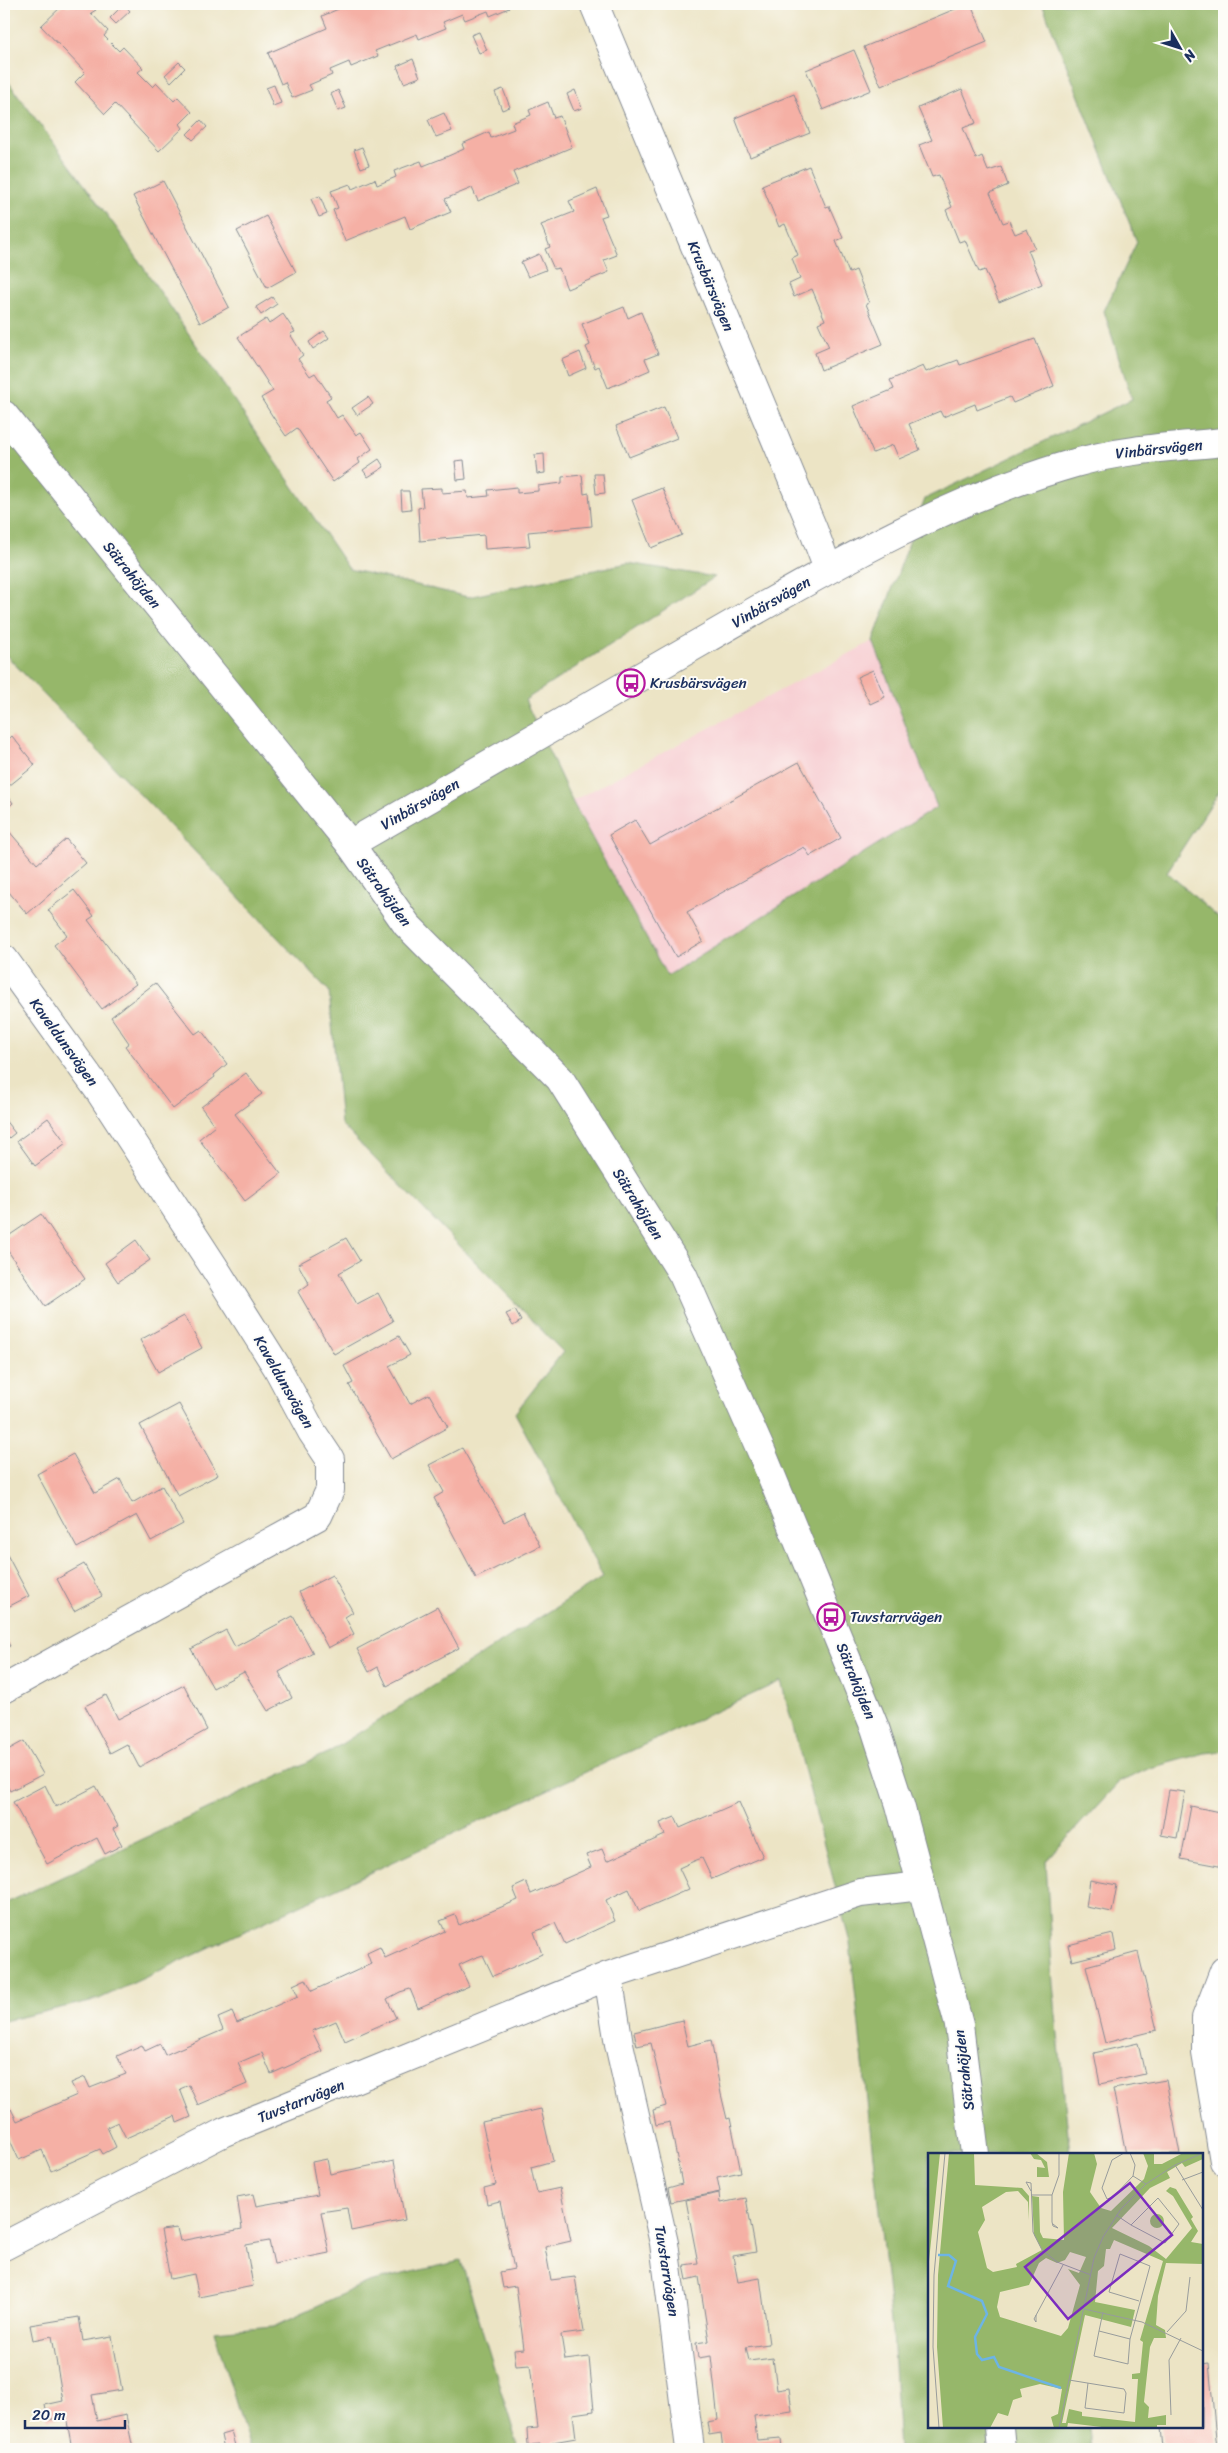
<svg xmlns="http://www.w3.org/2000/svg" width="1228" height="2453" viewBox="0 0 1228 2453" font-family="Sriracha,sans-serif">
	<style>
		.built { fill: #f7cfd3 }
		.forest { fill: #96b76a; stroke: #587364 }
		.building { fill: #f5b0a5 }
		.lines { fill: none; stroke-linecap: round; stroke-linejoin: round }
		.street-casing { stroke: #848a92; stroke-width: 30 }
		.secondary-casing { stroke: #848a92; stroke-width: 30 }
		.street { stroke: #fff; stroke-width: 28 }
		.secondary { stroke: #fff; stroke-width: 28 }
		.labels { text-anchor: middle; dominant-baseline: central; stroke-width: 4; stroke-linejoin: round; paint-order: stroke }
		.street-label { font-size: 15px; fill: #1b2f5e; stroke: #fdfcf7 }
		.poi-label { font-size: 15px; fill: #1b2f5e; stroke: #fdfcf7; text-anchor: start }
		.inset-river { fill: none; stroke: #6db4e4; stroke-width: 2.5 }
		.inset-road { fill: none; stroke: #989c9c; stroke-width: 1 }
		.view { fill: #7b2cbf; fill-opacity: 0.15; stroke: #7b2cbf; stroke-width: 2.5 }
		.inset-edge { fill: none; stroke: #1b2f5e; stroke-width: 2.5 }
	</style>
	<rect width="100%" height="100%" fill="#fdfcf7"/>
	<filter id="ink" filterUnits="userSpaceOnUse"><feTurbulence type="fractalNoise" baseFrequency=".02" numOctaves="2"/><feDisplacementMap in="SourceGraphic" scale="10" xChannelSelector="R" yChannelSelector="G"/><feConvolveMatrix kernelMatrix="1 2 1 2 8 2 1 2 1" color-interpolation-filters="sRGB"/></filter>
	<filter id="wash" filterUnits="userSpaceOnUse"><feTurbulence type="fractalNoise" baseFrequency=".0096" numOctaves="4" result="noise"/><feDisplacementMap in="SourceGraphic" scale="20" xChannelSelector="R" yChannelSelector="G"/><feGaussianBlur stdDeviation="1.12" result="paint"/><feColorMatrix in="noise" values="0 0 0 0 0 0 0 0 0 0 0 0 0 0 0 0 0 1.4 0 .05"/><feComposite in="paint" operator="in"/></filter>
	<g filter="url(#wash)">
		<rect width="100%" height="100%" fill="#ece4c5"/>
		<path class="built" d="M 873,641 L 937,807 L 667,977 L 572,801 Z"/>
		<path class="forest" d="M 1042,4 L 1224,4 L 1224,784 L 1167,872 L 1224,923 L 1224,1751 L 1205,1753 L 1150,1768 L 1118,1783 L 1046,1861 L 1053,1984 L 1070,2154 L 929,2154 L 929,2427 L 1089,2427 L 1091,2449 L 899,2449 L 892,2332 L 850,1943 L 781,1681 L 99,1999 L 4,2021 L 4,1904 L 329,1752 L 603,1577 L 515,1413 L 563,1352 L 341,1124 L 329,991 L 4,653 L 4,76 L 118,230 L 349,569 L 468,597 L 628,563 L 715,577 L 525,700 L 572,801 L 667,976 L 937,807 L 873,641 L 925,499 L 1132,399 L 1104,311 L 1137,242 Z
			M 461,2261 L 519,2449 L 250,2449 L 214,2331 L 274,2326 L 368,2282 Z"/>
		<g id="blocks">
			<path class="building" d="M 64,4 L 69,7 L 72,4 L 90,4 L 96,10 L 91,13 L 108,31 L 104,36 L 119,51 L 123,47 L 143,68 L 138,72 L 153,87 L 157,83 L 174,101 L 178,97 L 192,112 L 180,124 L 183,128 L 159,151 L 115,104 L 105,114 L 75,82 L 85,72 L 41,26 Z
				M 124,4 L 130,11 L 116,24 L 110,18 Z
				M 350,4 L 365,4 L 368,11 L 386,4 L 507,4 L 509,8 L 490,16 L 488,11 L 465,20 L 462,14 L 443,22 L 446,28 L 419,39 L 417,34 L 375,51 L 378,56 L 351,67 L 349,62 L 330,70 L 332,75 L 309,85 L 312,90 L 292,98 L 285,82 L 281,84 L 268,53 L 327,28 L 322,16 Z
				M 967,4 L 971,4 L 987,42 L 881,86 L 864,47 Z
				M 479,32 L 487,50 L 479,53 L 471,35 Z
				M 854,50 L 871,90 L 823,110 L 806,70 Z
				M 413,59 L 420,77 L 404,83 L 397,66 Z
				M 179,62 L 185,68 L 171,82 L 165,75 Z
				M 274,85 L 281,103 L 273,106 L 266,88 Z
				M 503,89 L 510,107 L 502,110 L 495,92 Z
				M 962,89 L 976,123 L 963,128 L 976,159 L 982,156 L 988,171 L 1001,167 L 1008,185 L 990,193 L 1003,223 L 1009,221 L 1015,234 L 1027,229 L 1035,248 L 1028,250 L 1042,284 L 999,302 L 985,270 L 979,272 L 965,240 L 959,242 L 946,210 L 952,207 L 939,175 L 932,177 L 919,145 L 932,140 L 918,108 Z
				M 338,90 L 346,108 L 338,111 L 331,94 Z
				M 575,90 L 582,108 L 574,111 L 567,94 Z
				M 794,94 L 810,133 L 750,157 L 735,118 Z
				M 548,102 L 554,118 L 560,116 L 572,147 L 513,172 L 518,184 L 478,201 L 472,188 L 445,199 L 451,212 L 410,229 L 405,216 L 345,241 L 333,210 L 338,208 L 331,191 L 350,184 L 352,189 L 375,179 L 377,185 L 396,177 L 394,171 L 421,161 L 423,166 L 446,157 L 464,149 L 462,144 L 489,132 L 491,138 L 514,129 L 512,123 L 531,115 L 529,110 Z
				M 444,113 L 452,131 L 436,137 L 428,120 Z
				M 201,120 L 207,127 L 193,140 L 187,134 Z
				M 362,147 L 369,165 L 361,168 L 354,150 Z
				M 809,166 L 826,207 L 829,206 L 843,238 L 836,241 L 849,273 L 856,270 L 869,303 L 866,304 L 883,344 L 821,370 L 815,353 L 829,347 L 818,323 L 825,320 L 812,289 L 794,297 L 789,284 L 800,279 L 792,258 L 798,255 L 785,224 L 779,227 L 762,185 Z
				M 163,181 L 229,307 L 200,323 L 133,196 Z
				M 597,189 L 607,215 L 601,217 L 617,255 L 604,260 L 609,272 L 567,289 L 559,268 L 554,269 L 545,249 L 550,247 L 541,225 L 574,212 L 569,201 Z
				M 320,196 L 327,214 L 319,217 L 311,199 Z
				M 266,216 L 296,272 L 267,288 L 237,231 Z
				M 539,254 L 546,270 L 528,277 L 521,262 Z
				M 272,297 L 277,304 L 261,315 L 256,307 Z
				M 624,307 L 628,318 L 641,312 L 658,354 L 645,359 L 650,370 L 608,388 L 599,366 L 595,368 L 586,347 L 590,345 L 582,324 Z
				M 283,314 L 295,332 L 290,334 L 303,355 L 298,359 L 310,376 L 315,373 L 331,397 L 326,400 L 337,418 L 342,415 L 356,435 L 361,432 L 372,449 L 358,459 L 360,463 L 333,482 L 297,428 L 286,436 L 273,417 L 261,398 L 273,391 L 238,337 L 266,319 L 269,324 Z
				M 324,331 L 329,338 L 313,349 L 309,342 Z
				M 1035,339 L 1054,386 L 1013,403 L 1010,397 L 977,410 L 975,404 L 943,417 L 940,411 L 909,424 L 920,450 L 899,459 L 893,445 L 873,453 L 853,406 L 894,389 L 890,380 L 923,366 L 926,372 L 958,360 L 960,365 Z
				M 580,352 L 586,368 L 568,376 L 562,360 Z
				M 368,397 L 373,404 L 357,415 L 352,408 Z
				M 664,407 L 677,438 L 629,457 L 616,426 Z
				M 544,454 L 545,473 L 537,474 L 535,455 Z
				M 379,459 L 384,467 L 368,477 L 363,470 Z
				M 464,460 L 466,479 L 457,480 L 455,461 Z
				M 594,474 L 603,474 L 605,493 L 596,494 Z
				M 582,475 L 584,494 L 589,493 L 592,526 L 528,532 L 530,546 L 485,549 L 484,535 L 420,541 L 418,508 L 423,507 L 421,489 L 442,488 L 442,493 L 467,491 L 468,498 L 489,496 L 488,490 L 517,487 L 517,493 L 538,491 L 538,486 L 562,483 L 562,477 Z
				M 662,488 L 682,535 L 651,548 L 632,500 Z
				M 401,491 L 409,491 L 411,509 L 402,510 Z
				M 873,670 L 885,697 L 870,704 L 857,677 Z
				M 12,736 L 35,765 L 4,790 L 4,743 Z
				M 799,762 L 841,838 L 810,856 L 804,847 L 687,912 L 703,941 L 676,957 L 609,835 L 635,820 L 650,845 Z
				M 4,790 L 13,803 L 4,811 Z
				M 8,830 L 37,864 L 66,839 L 86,863 L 27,914 L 4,886 L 4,834 Z
				M 74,890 L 94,916 L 88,920 L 136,984 L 102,1009 L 54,945 L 67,935 L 48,910 Z
				M 155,983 L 195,1034 L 201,1030 L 227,1064 L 214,1075 L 215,1077 L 173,1109 L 125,1046 L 129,1043 L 111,1017 Z
				M 246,1073 L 262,1094 L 235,1114 L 281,1174 L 245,1201 L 199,1139 L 215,1126 L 201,1107 Z
				M 48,1118 L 66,1143 L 35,1166 L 17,1141 Z
				M 4,1119 L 15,1133 L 4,1142 Z
				M 41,1214 L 85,1279 L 45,1306 L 4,1245 L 4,1239 Z
				M 346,1238 L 360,1261 L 339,1273 L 357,1304 L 378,1293 L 393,1321 L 334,1354 L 298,1292 L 309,1284 L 298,1264 Z
				M 136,1240 L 150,1260 L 118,1282 L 105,1263 Z
				M 515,1310 L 521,1321 L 513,1326 L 506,1314 Z
				M 184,1316 L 202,1348 L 158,1372 L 140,1340 Z
				M 399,1336 L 410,1355 L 389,1366 L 410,1404 L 429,1394 L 448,1427 L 391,1459 L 349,1385 L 353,1383 L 344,1366 Z
				M 179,1404 L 218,1475 L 178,1496 L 140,1425 Z
				M 462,1448 L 504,1522 L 523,1512 L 540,1546 L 476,1578 L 434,1498 L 444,1492 L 429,1465 Z
				M 73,1454 L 95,1493 L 120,1479 L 132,1503 L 162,1486 L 183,1524 L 151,1541 L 137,1515 L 77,1548 L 37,1474 Z
				M 4,1549 L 29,1596 L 4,1609 Z
				M 84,1564 L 102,1596 L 74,1611 L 57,1579 Z
				M 332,1575 L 353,1612 L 345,1617 L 354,1634 L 328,1648 L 299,1592 Z
				M 437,1607 L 459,1648 L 387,1686 L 378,1667 L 369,1672 L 357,1649 Z
				M 293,1616 L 313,1653 L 279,1672 L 292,1698 L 268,1711 L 244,1672 L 213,1688 L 191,1649 L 226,1630 L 235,1647 Z
				M 4,1636 L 10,1646 L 4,1649 Z
				M 184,1685 L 207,1730 L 139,1767 L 127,1744 L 110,1753 L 85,1706 L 106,1695 L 118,1719 Z
				M 24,1741 L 43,1774 L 10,1791 L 4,1780 L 4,1752 Z
				M 45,1785 L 56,1807 L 96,1786 L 118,1826 L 113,1829 L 122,1845 L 105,1854 L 97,1838 L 47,1864 L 13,1802 Z
				M 1169,1790 L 1185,1792 L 1177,1838 L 1161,1835 Z
				M 739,1802 L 763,1857 L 712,1879 L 702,1858 L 694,1861 L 679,1868 L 689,1889 L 639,1911 L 629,1889 L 606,1900 L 615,1921 L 565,1944 L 555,1923 L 547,1927 L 534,1932 L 542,1954 L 493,1976 L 483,1955 L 474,1958 L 459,1965 L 469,1986 L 418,2008 L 410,1989 L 400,1992 L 387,1999 L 396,2018 L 345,2041 L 336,2021 L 327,2025 L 312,2031 L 322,2051 L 271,2074 L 262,2053 L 252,2057 L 238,2063 L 247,2084 L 198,2105 L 189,2085 L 180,2089 L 191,2117 L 177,2123 L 175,2116 L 126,2138 L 118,2122 L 107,2127 L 116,2147 L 103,2154 L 100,2149 L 51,2171 L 42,2150 L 19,2160 L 4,2127 L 4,2112 L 11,2109 L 17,2121 L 77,2095 L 71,2083 L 85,2077 L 90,2088 L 126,2074 L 117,2056 L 142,2045 L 145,2051 L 160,2044 L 165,2055 L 174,2051 L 223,2030 L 218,2018 L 232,2012 L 237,2023 L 298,1996 L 293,1985 L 306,1979 L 312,1991 L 371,1964 L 367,1953 L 380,1947 L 385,1958 L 445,1931 L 440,1921 L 455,1915 L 459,1925 L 518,1900 L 513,1888 L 526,1882 L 531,1894 L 591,1867 L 586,1855 L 602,1849 L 607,1861 L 665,1835 L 660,1823 L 675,1817 L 680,1828 Z
				M 1191,1806 L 1224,1813 L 1224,1867 L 1181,1859 Z
				M 1090,1880 L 1117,1885 L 1112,1912 L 1086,1907 Z
				M 1113,1934 L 1116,1950 L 1072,1961 L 1068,1945 Z
				M 1138,1952 L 1157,2030 L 1105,2043 L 1086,1966 Z
				M 682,2020 L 688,2046 L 711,2040 L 721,2094 L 727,2119 L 730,2118 L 741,2172 L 717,2177 L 720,2192 L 671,2202 L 668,2188 L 682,2184 L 670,2122 L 656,2125 L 653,2110 L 666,2106 L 651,2043 L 637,2046 L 634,2032 Z
				M 1138,2043 L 1145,2074 L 1100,2084 L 1094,2053 Z
				M 1166,2080 L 1180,2154 L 1126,2154 L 1113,2089 Z
				M 541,2109 L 553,2161 L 531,2167 L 533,2177 L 537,2193 L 560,2188 L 571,2241 L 545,2247 L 551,2280 L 575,2277 L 584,2332 L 561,2335 L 565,2360 L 589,2357 L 594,2411 L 573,2414 L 576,2438 L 553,2442 L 554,2449 L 541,2449 L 540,2444 L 528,2445 L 527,2429 L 538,2428 L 530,2365 L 516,2366 L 514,2350 L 524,2349 L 516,2286 L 503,2288 L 500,2272 L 514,2269 L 511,2254 L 500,2201 L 487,2204 L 484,2188 L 496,2185 L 482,2122 Z
				M 327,2159 L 330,2174 L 394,2161 L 405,2220 L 351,2231 L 347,2208 L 321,2212 L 329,2253 L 274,2264 L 269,2241 L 246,2245 L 253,2286 L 199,2297 L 194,2274 L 170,2279 L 161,2230 L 177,2228 L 180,2241 L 242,2229 L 237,2197 L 253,2194 L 256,2206 L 318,2195 L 312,2162 Z
				M 719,2193 L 720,2203 L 746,2198 L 756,2252 L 733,2256 L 738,2282 L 760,2278 L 769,2344 L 746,2347 L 749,2361 L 773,2358 L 777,2390 L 789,2388 L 792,2411 L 754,2416 L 757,2440 L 781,2438 L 782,2449 L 723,2449 L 721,2433 L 709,2435 L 707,2422 L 718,2420 L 711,2356 L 698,2358 L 696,2343 L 709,2341 L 699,2277 L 687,2280 L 684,2265 L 698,2263 L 686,2200 Z
				M 79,2317 L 83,2341 L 112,2336 L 122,2390 L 92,2395 L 97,2421 L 126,2415 L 133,2449 L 72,2449 L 66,2416 L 48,2420 L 45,2405 L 63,2401 L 52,2336 L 33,2340 L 30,2325 Z
				M 1209,2363 L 1217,2449 L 1163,2449 L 1161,2427 L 1202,2427 L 1202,2364 Z
				M 231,2432 L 236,2449 L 224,2449 L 221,2435 Z"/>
		</g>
	</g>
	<g filter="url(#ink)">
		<use href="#blocks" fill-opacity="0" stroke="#848a92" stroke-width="1"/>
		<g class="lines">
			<g class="street-casing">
				<path id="street" d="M 594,4 L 813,529 L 828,569
					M 350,844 C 467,777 584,709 701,642 C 821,573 941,501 1075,463 C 1123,449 1174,447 1224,442
					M 4,959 L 100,1092 L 214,1267 L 277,1367 L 312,1432 L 330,1459 L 330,1490 L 318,1516 L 4,1689
					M 1224,1971 L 1206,2018 L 1206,2053 L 1224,2161
					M 608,1976 L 619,2044 L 664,2243 L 690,2449
					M 4,2246 L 224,2132 L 608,1976 L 860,1893 L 921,1886"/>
			</g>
			<g class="secondary-casing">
				<path id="secondary" d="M 4,415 L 350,844 L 407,925 L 560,1079 L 683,1275 L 762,1453 L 875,1728 L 900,1805 L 959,2025 L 975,2154
					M 999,2427 L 1001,2449"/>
			</g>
			<use href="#street" class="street"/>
			<use href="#secondary" class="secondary"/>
		</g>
	</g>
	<defs>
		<g id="bus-ring" transform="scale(1.4375)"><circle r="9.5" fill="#fdfcf7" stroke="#b5179e" stroke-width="1.5"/><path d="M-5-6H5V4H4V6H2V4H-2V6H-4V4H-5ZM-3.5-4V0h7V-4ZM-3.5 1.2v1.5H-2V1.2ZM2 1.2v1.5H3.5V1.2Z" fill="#b5179e"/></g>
	</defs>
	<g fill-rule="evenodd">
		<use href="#bus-ring" x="631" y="683"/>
		<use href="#bus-ring" x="831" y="1617"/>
	</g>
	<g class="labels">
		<g class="street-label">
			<text transform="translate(711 286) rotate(67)">Krusbärsvägen</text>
			<text transform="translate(1159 449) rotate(-6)">Vinbärsvägen</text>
			<text transform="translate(132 575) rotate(51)">Sätrahöjden</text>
			<text transform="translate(771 602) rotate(-30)">Vinbärsvägen</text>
			<text transform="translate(420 804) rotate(-30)">Vinbärsvägen</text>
			<text transform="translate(384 892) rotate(54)">Sätrahöjden</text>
			<text transform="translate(64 1042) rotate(54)">Kaveldunsvägen</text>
			<text transform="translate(638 1204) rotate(58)">Sätrahöjden</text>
			<text transform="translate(284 1382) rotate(60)">Kaveldunsvägen</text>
			<text transform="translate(856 1681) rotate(68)">Sätrahöjden</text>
			<text transform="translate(964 2070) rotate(-97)">Sätrahöjden</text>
			<text transform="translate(301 2101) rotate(-22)">Tuvstarrvägen</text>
			<text transform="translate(667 2271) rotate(81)">Tuvstarrvägen</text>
		</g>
		<g class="poi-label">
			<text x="650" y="683">Krusbärsvägen</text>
			<text x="850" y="1617">Tuvstarrvägen</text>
		</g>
	</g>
	<g transform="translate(928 2153)">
		<rect width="275" height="275" fill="#ece4c5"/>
		<path d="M 0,0 L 12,0 L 0,118 ZM 21,0 L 46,0 L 47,32 L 94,35 L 101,43 L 101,67 L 100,49 L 90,38 L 78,39 L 54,54 L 57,67 L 50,79 L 59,115 L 65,119 L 89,114 L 88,111 L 114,97 L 106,82 L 104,43 L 111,44 L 112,79 L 115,85 L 136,87 L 135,39 L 141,0 L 166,0 L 169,11 L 162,39 L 173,55 L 183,58 L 216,26 L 220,13 L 215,0 L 226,0 L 226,11 L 234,11 L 255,0 L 275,0 L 275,6 L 257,14 L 254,10 L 239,19 L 242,25 L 222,35 L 184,75 L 221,93 L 238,106 L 264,75 L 245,43 L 238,38 L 242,34 L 248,36 L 265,64 L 263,66 L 270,78 L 263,89 L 275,91 L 275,111 L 238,110 L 230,143 L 228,172 L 237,177 L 238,185 L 226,185 L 222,194 L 216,249 L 221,254 L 220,265 L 238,262 L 238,272 L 229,272 L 229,275 L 182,275 L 140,270 L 139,275 L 126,275 L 123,264 L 130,261 L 134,236 L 112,231 L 92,236 L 94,244 L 85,247 L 80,263 L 70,260 L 62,275 L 15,275 L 9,194 L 10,122 ZM 186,87 L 235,108 L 212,187 L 215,189 L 212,220 L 204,221 L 204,226 L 210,226 L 207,269 L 154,263 L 154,259 L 141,256 L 138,270 L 134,270 L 157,162 L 203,174 L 207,157 L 167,149 L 170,118 L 176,113 L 178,96 L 182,96 ZM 142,99 L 158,104 L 151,120 L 140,116 L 152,132 L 140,175 L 133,183 L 72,164 L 69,154 L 72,139 L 101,132 L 111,110 L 118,105 L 129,110 L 137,107 ZM 102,0 L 108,0 L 119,9 L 121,24 L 109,24 L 109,14 L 117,15 L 113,7 L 106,6 ZM222 68a7 7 0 1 1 14 0a7 7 0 1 1-14 0Z" fill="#96b76a" fill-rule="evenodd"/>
		<path class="inset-river" d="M 10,102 L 21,102 L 28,108 L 20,133 L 54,148 L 59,161 L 47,184 L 49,201 L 54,207 L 66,204 L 71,214 L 133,235"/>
		<path class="inset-road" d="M 196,0 L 184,7 L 174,35 L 179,46 L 185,44 L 205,23 L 207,12 L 202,0M 247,12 L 275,57M 205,23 L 218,31M 254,27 L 275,19M 103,38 L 98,29 L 103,30 L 105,79 L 114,97 L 129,109 L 163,122M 103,42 L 124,42M 188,62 L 203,72 L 237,90 L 251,71 L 230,45 L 203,72M 125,71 L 130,75 L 125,73 L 124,69 L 124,42 L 131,22 L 131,0M 156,156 L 214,169 L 275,198M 108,162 L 108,169 L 106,166 L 135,112M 171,178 L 202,186 L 200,211 L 166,203 ZM 171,178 L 175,159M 239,179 L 258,158 L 262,124M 202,186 L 222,113 L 192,101 L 181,139 L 211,148M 141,227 L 196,236 L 198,240 L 196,260 L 157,255 L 160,230M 243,262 L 241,207 L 253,185M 11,275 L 5,194 L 6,122 L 17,0M 131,275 L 166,105 L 175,84 L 193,56 L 218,31 L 247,12 L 275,0"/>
		<path class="view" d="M 202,30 L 244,82 L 140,166 L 97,114 Z"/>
		<rect width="275" height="275" class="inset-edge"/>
	</g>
	<rect width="1228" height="2453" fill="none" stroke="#fdfcf7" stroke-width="20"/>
	<g transform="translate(1180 48) rotate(129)" stroke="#fdfcf7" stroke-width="4" paint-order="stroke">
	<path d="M0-4L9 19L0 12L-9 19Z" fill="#1b2f5e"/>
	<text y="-8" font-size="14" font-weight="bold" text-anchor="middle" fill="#1b2f5e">N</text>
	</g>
	<path d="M25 2420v8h100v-8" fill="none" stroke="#1b2f5e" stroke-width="2.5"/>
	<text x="32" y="2420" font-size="15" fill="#1b2f5e" stroke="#fdfcf7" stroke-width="4" paint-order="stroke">20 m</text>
</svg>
